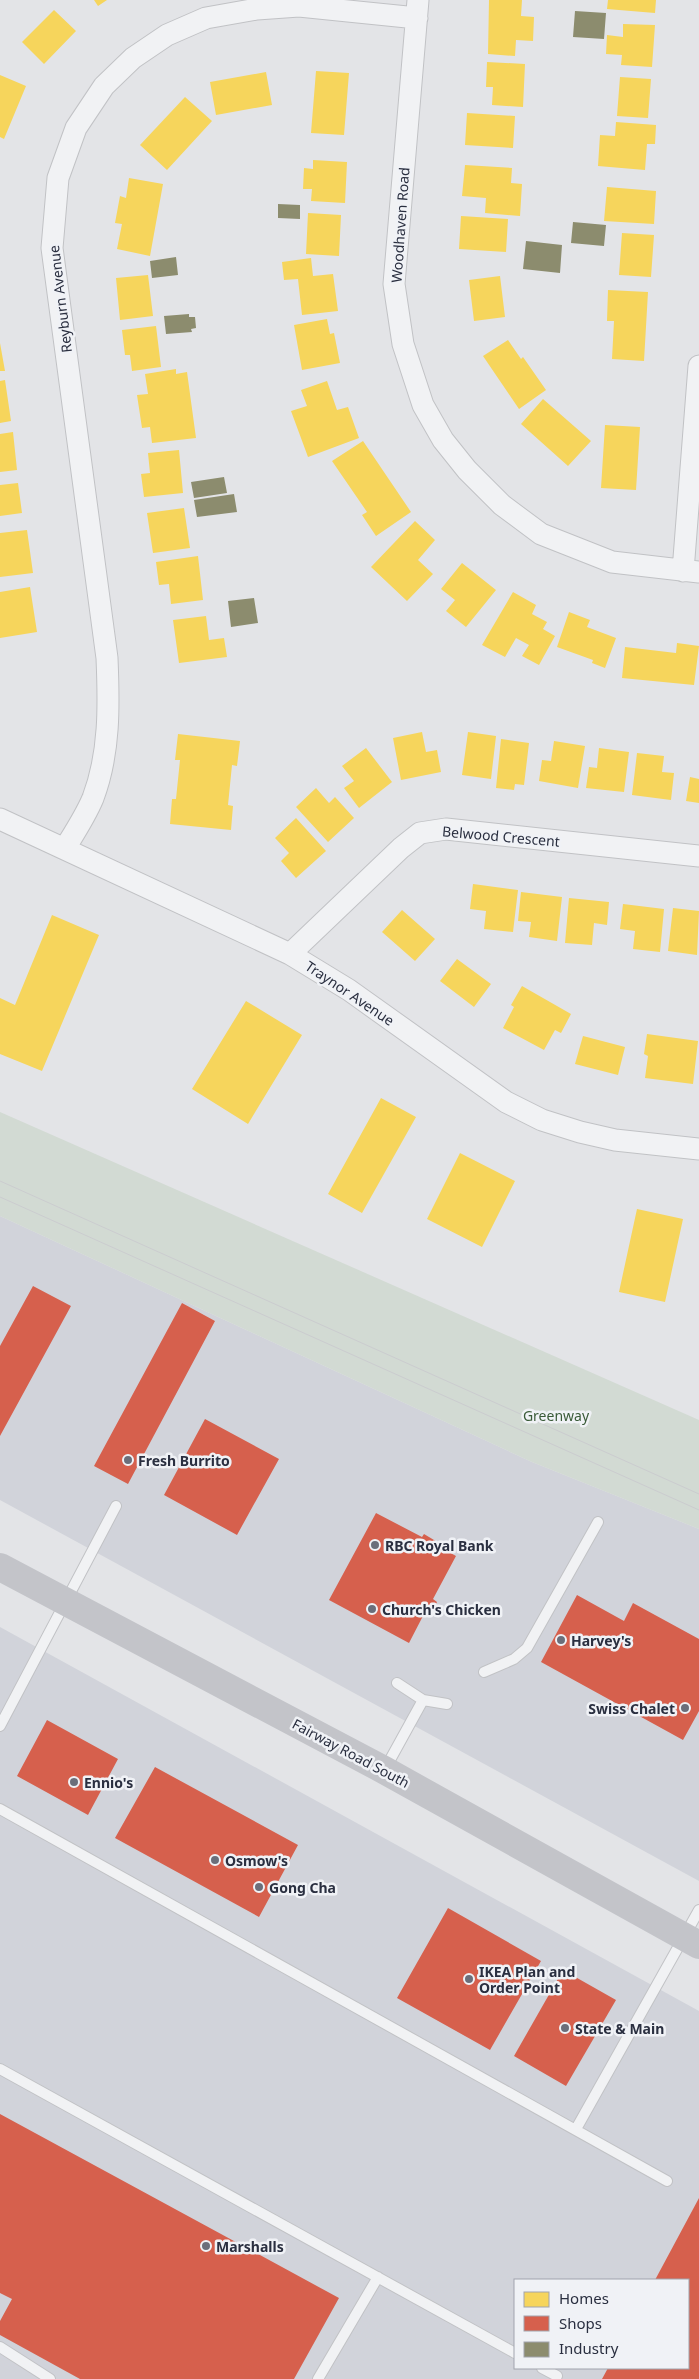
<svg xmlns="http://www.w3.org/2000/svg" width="699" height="2379" viewBox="0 0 699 2379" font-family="'Noto Sans',sans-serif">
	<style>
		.built { fill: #d1d3da; fill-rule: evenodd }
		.green { fill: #d2dad3 }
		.homes { fill: #f6d55c }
		.shops { fill: #d6604d }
		.industry { fill: #8c8c6e }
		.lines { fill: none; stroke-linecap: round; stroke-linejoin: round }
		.lane-casing { stroke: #c1c2c5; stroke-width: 12 }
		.street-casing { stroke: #c1c2c5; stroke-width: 23 }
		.lane { stroke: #f1f2f4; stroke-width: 10 }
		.street { stroke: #f1f2f4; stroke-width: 21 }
		.secondary { stroke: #c3c4c9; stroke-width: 28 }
		.tram { stroke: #cbcccf; stroke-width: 1 }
		.poi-dot { fill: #6b6e7a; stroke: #f0f2f6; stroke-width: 2 }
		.labels { text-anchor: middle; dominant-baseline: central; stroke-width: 5; stroke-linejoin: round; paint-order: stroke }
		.street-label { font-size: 14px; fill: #2a2f40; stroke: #f0f2f6 }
		.park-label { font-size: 14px; fill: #3a5b38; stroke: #f0f2f6 }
		.poi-label { font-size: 14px; font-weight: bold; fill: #2a2f40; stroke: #f0f2f6; text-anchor: start }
	</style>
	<rect width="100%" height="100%" fill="#e3e4e7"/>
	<path class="built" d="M 0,1216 L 532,1462 L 699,1529 L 699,1881 L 0,1500 Z
		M 0,1627 L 699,2011 L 699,2379 L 0,2379 ZM 515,2280 L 688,2280 L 688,2368 L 515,2368 Z"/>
	<path class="green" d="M 0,1112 L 699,1420 L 699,1529 L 532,1462 L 0,1216 Z"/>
	<path class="homes" d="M 94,0 L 107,0 L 98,6 Z
		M 489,0 L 522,0 L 521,16 L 534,17 L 533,41 L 516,40 L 515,56 L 488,54 Z
		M 608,0 L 656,0 L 655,13 L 607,9 Z
		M 54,10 L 76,31 L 44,64 L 22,42 Z
		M 623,24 L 655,25 L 652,67 L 621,65 L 622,55 L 606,54 L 607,35 L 623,37 Z
		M 487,62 L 525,64 L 523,107 L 492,105 L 493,87 L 486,87 Z
		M 316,71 L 349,73 L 344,135 L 311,133 Z
		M 266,72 L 272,105 L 216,115 L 210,82 Z
		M 0,75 L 26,86 L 4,139 L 0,137 Z
		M 620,77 L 651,79 L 648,118 L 617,116 Z
		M 185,97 L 212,121 L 167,170 L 140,145 Z
		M 467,113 L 515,116 L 513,148 L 465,145 Z
		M 616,122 L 656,125 L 655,144 L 647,144 L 645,170 L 598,166 L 600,135 L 615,136 Z
		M 313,160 L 347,162 L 345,203 L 311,201 L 312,189 L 303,189 L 304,168 L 313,169 Z
		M 465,165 L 512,168 L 511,183 L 522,184 L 520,216 L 485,213 L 486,198 L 462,196 Z
		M 129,178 L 163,184 L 150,256 L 117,249 L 122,224 L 115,223 L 120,196 L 126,198 Z
		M 607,187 L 656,191 L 654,224 L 604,221 Z
		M 308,213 L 341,215 L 339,256 L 306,254 Z
		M 461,216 L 508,219 L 506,252 L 459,249 Z
		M 622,233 L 654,235 L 651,277 L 619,275 Z
		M 311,258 L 313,276 L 333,274 L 338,311 L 302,315 L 298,279 L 284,280 L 282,262 Z
		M 148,275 L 153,316 L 120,320 L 116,278 Z
		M 500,276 L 505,317 L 474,321 L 469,280 Z
		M 608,290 L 648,292 L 644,361 L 612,359 L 614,321 L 607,321 Z
		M 327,319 L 330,334 L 334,333 L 340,363 L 302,370 L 294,325 Z
		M 156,326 L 161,367 L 132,371 L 130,355 L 125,355 L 122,330 Z
		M 508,340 L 521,359 L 523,357 L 546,390 L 519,409 L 483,356 Z
		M 0,343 L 5,371 L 0,371 Z
		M 176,369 L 176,374 L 187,372 L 196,438 L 152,443 L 150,427 L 142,428 L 137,395 L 148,394 L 145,374 Z
		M 5,380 L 11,421 L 0,423 L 0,381 Z
		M 327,381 L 337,410 L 348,407 L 359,438 L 308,457 L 291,411 L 307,406 L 301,390 Z
		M 543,399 L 591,441 L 568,466 L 521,424 Z
		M 605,425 L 640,427 L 636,490 L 601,488 Z
		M 13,432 L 17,470 L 0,472 L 0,434 Z
		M 363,441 L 411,512 L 376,536 L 362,515 L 367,512 L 332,461 Z
		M 179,450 L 183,493 L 144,497 L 141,474 L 150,473 L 148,453 Z
		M 18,483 L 22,513 L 0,516 L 0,485 Z
		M 184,508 L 190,548 L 153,553 L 147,513 Z
		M 415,521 L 435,540 L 418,560 L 433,574 L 407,601 L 371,567 Z
		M 27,530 L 33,573 L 0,577 L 0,533 Z
		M 198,556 L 203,600 L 171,604 L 169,584 L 159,585 L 156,562 Z
		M 462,563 L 496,590 L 466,627 L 446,611 L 455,600 L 441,589 Z
		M 30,587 L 37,632 L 0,638 L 0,592 Z
		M 513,592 L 536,605 L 532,614 L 547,622 L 543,629 L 555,636 L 539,665 L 522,656 L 529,645 L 516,638 L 505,657 L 482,645 Z
		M 569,612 L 590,620 L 587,627 L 616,638 L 605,668 L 592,663 L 593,660 L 557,647 Z
		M 206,616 L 209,640 L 224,638 L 227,657 L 179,663 L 173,620 Z
		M 677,643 L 699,646 L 694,685 L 622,678 L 625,647 L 676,653 Z
		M 422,732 L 426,752 L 437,750 L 441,772 L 401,780 L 393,738 Z
		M 468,732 L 496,736 L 491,779 L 462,775 Z
		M 178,734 L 240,741 L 237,766 L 232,765 L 228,805 L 233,806 L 231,830 L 170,824 L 172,799 L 176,799 L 180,760 L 175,760 Z
		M 501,739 L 529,743 L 524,785 L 515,784 L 514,790 L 496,788 Z
		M 554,741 L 585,746 L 578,788 L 539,781 L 542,760 L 551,761 Z
		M 366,748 L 392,782 L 359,808 L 344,788 L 354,781 L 342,766 Z
		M 599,748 L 629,752 L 624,792 L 586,788 L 589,767 L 597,768 Z
		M 637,753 L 664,756 L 662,772 L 674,773 L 671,800 L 632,795 Z
		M 690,777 L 699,779 L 699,803 L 686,801 Z
		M 316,788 L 329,803 L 335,797 L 354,818 L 328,842 L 296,807 Z
		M 296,818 L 326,851 L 296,878 L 281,861 L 289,853 L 275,838 Z
		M 473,884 L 518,890 L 513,932 L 484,929 L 486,911 L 470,909 Z
		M 521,892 L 562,897 L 557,941 L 529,937 L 531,922 L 518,921 Z
		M 569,898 L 609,902 L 607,925 L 594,923 L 592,945 L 565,943 Z
		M 623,904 L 664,909 L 660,952 L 633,949 L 635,931 L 620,929 Z
		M 673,908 L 699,911 L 697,955 L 668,951 Z
		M 402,910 L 435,939 L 415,961 L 382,932 Z
		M 52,915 L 99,935 L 42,1071 L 0,1054 L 0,998 L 15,1005 Z
		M 457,959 L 491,984 L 474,1007 L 440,981 Z
		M 522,986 L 571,1014 L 561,1033 L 555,1030 L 544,1050 L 503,1028 L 514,1007 L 511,1005 Z
		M 246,1001 L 302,1035 L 248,1124 L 192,1089 Z
		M 647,1034 L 698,1041 L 693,1084 L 645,1078 L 648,1056 L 644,1054 Z
		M 583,1036 L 625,1047 L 618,1075 L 575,1064 Z
		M 381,1098 L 416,1117 L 362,1213 L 328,1194 Z
		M 460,1153 L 515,1181 L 482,1247 L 427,1219 Z
		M 637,1209 L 683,1219 L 665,1302 L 619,1292 Z"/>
	<path class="shops" d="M 33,1286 L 71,1306 L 0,1436 L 0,1346 Z
		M 182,1303 L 215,1321 L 128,1484 L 94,1466 Z
		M 205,1419 L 279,1459 L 237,1535 L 164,1495 Z
		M 376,1513 L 422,1537 L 424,1534 L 439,1543 L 438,1546 L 456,1556 L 433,1599 L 437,1602 L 429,1617 L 424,1614 L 409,1643 L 329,1600 Z
		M 577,1595 L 624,1621 L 633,1603 L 699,1639 L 699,1711 L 683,1740 L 541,1662 Z
		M 47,1720 L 118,1759 L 88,1815 L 17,1776 Z
		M 155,1767 L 298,1845 L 259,1917 L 115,1838 Z
		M 448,1908 L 541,1961 L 490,2050 L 397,1998 Z
		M 563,1970 L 616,2000 L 566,2086 L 514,2056 Z
		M 0,2114 L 339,2298 L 294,2379 L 80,2379 L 0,2335 L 0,2321 L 12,2299 L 0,2293 Z
		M 699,2198 L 699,2379 L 602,2379 L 608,2368 L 688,2368 L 688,2280 L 655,2280 Z"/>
	<path class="industry" d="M 575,11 L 606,13 L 604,39 L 573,37 Z
		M 278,204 L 300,205 L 300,219 L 278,218 Z
		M 573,222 L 606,225 L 604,246 L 571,243 Z
		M 526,241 L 562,245 L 560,273 L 523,269 Z
		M 176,257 L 178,275 L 152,278 L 150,261 Z
		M 189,314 L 189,317 L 195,317 L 196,328 L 191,329 L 192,332 L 166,334 L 164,316 Z
		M 224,477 L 227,493 L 194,498 L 191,482 Z
		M 234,494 L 237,512 L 197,517 L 194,500 Z
		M 254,598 L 258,623 L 231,627 L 228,601 Z"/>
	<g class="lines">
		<g class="lane-casing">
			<path id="lane" d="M 484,1672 L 514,1659 L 527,1648 L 598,1522
				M 397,1683 L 423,1700 L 447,1704
				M 0,1726 L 116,1506
				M 385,1769 L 423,1700
				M 0,1809 L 667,2181
				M 0,2069 L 515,2353
				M 576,2129 L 699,1910
				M 0,2347 L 50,2379
				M 542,2368 L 557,2376
				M 318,2379 L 378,2277"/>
		</g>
		<g class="street-casing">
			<path id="street" d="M 418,0 L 394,284 L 403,344 L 423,405 L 443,440 L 467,470 L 502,505 L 541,534 L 612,562 L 699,572
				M 683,571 L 699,366
				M 0,819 L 290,954 L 349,990 L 506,1102 L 542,1120 L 580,1132 L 615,1140 L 699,1149
				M 65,848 C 75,832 86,815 93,798 C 110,753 109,705 107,658 L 52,248 L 58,178 L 76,128 L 104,86 L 133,58 L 167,35 L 206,18 L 257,9 L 299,6 L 417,18
				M 290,954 L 401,848 L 420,833 L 446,829 L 699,856"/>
		</g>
		<use href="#lane" class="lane"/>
		<use href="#street" class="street"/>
		<path class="secondary" d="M 0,1567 L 384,1770 L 699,1945"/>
		<path class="tram" d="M 0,1181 L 699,1494
			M 0,1197 L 699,1510"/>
	</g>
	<g class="poi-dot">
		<circle cx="128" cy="1460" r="5"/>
		<circle cx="375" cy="1545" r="5"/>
		<circle cx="372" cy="1609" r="5"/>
		<circle cx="561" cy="1640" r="5"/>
		<circle cx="685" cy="1708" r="5"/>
		<circle cx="74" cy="1782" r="5"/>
		<circle cx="215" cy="1860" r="5"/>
		<circle cx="259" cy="1887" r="5"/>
		<circle cx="469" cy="1979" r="5"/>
		<circle cx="565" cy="2028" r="5"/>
		<circle cx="206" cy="2246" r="5"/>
	</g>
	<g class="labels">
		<g class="street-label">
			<text transform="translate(400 225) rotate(-86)">Woodhaven Road</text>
			<text transform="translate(60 299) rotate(-97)">Reyburn Avenue</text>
			<text transform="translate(501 836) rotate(5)">Belwood Crescent</text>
			<text transform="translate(350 993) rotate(34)">Traynor Avenue</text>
			<text transform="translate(351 1753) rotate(28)">Fairway Road South</text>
		</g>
		<g class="park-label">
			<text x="556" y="1415">Greenway</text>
		</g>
		<g class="poi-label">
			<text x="138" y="1460">Fresh Burrito</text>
			<text x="385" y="1545">RBC Royal Bank</text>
			<text x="382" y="1609">Church's Chicken</text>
			<text x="571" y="1640">Harvey's</text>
			<text x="675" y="1708" text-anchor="end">Swiss Chalet</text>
			<text x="84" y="1782">Ennio's</text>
			<text x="225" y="1860">Osmow's</text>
			<text x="269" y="1887">Gong Cha</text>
			<text x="479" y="1971">IKEA Plan and<tspan x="479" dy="16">Order Point</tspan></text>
			<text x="575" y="2028">State &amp; Main</text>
			<text x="216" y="2246">Marshalls</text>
		</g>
	</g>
	<rect x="514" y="2279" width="175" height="90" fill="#f0f2f6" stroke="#a1a4ad"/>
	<rect x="524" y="2292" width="25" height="15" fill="#f6d55c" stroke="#a1a4ad"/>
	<text x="559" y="2304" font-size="15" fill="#2a2f40">Homes</text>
	<rect x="524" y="2316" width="25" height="15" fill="#d6604d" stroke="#a1a4ad"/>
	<text x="559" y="2329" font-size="15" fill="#2a2f40">Shops</text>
	<rect x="524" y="2342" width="25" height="15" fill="#8c8c6e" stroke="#a1a4ad"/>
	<text x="559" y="2354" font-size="15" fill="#2a2f40">Industry</text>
</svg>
